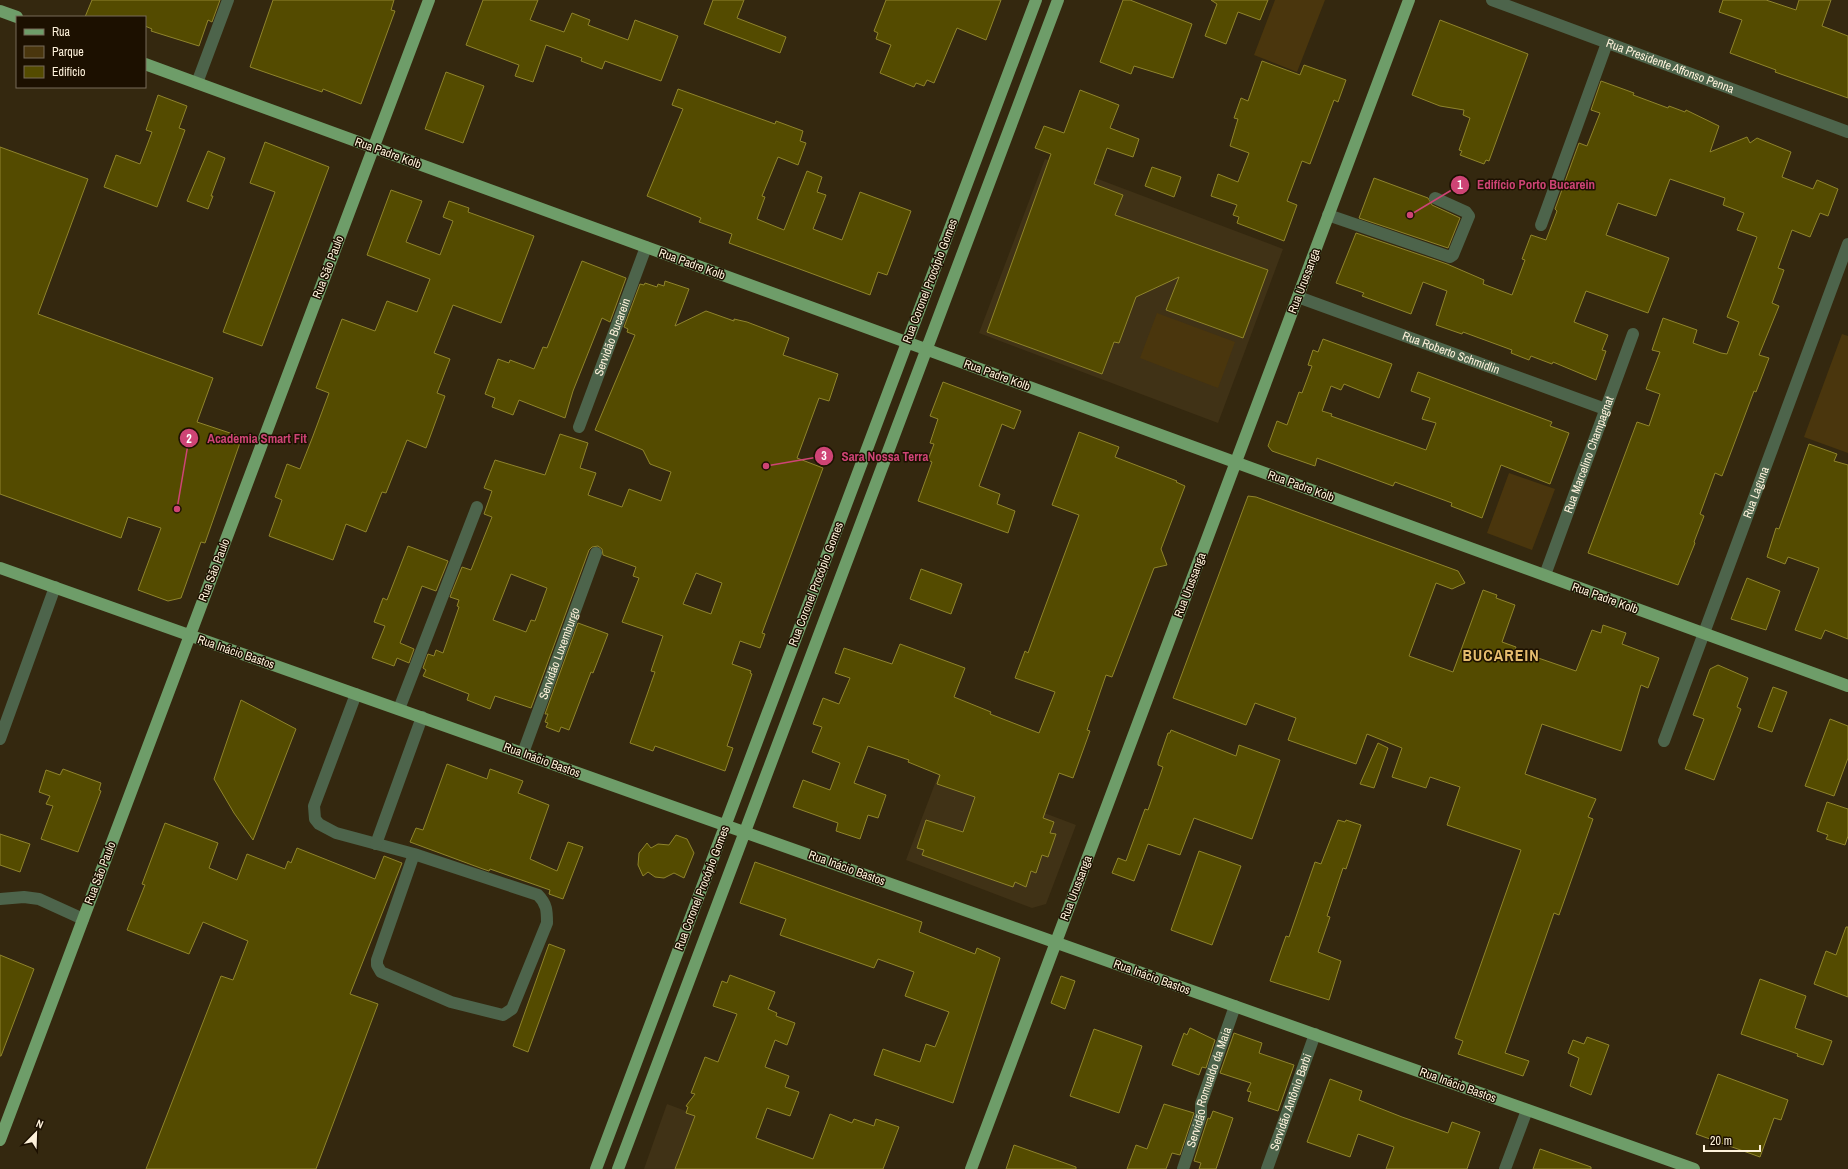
<svg xmlns="http://www.w3.org/2000/svg" width="1848" height="1169" viewBox="0 0 1848 1169" font-family="'Archivo Narrow',sans-serif">
	<style>
		.built { fill: #403216 }
		.green { fill: #4a360d }
		.building { fill: #544b00; stroke: #8f842c; fill-rule: evenodd }
		.lines { fill: none; stroke-linecap: round; stroke-linejoin: round }
		.minor { stroke: #4d644b; stroke-width: 12 }
		.major { stroke: #6e9d69; stroke-width: 12 }
		.labels { text-anchor: middle; dominant-baseline: central; stroke-width: 3; stroke-linejoin: round; paint-order: stroke }
		.street-label { font-size: 12px; fill: #fef2db; stroke: #1c1000 }
		.district-label { font-size: 16px; font-weight: bold; letter-spacing: 1px; fill: #e5bc6e; stroke: #1c1000 }
		.leader { fill: none; stroke: #ce4475; stroke-width: 1.5 }
		.callout-dot { fill: #ce4475; stroke: #1c1000; stroke-width: 1.5 }
		.mark-label { font-size: 12px; text-anchor: middle; font-weight: bold; fill: #fff }
		.callout-label { font-size: 13px; text-anchor: middle; font-weight: bold; fill: #ce4475; stroke: #1c1000; stroke-width: 3; stroke-linejoin: round; paint-order: stroke }
	</style>
	<rect width="100%" height="100%" fill="#34280f"/>
	<path class="built" d="M 1045,159 L 1283,249 L 1218,423 L 979,333 Z
		M 939,773 L 1076,825 L 1046,904 L 1032,908 L 906,860 Z
		M 667,1104 L 841,1169 L 644,1169 Z"/>
	<path class="green" d="M 1275,0 L 1325,0 L 1297,72 L 1254,55 Z
		M 1157,313 L 1235,342 L 1218,388 L 1140,358 Z
		M 1842,334 L 1848,336 L 1848,453 L 1804,437 Z
		M 1509,473 L 1555,489 L 1532,550 L 1487,533 Z"/>
	<path class="building" d="M 92,0 L 220,0 L 212,22 L 208,20 L 199,46 L 151,31 L 152,29 L 145,26 L 145,17 L 85,17 Z
		M 273,0 L 394,0 L 391,10 L 395,11 L 361,104 L 323,89 L 322,92 L 250,67 Z
		M 483,0 L 538,0 L 530,20 L 564,32 L 572,13 L 590,20 L 588,25 L 628,40 L 635,20 L 678,36 L 661,81 L 605,61 L 602,69 L 581,61 L 582,58 L 546,45 L 533,82 L 515,76 L 519,65 L 466,45 Z
		M 713,0 L 744,0 L 737,18 L 786,37 L 780,53 L 704,24 Z
		M 886,0 L 1001,0 L 986,40 L 957,28 L 934,83 L 927,80 L 924,86 L 916,83 L 914,87 L 880,73 L 891,45 L 876,39 L 878,33 L 874,31 Z
		M 1123,0 L 1130,0 L 1192,24 L 1173,78 L 1134,66 L 1131,74 L 1100,62 Z
		M 1211,0 L 1268,0 L 1260,20 L 1238,12 L 1226,44 L 1205,36 L 1217,4 Z
		M 1723,0 L 1766,0 L 1796,10 L 1799,0 L 1831,0 L 1822,26 L 1848,36 L 1848,98 L 1775,72 L 1776,70 L 1730,53 L 1742,20 L 1719,12 Z
		M 1440,20 L 1528,54 L 1489,161 L 1486,160 L 1484,164 L 1460,155 L 1462,151 L 1459,150 L 1470,118 L 1463,115 L 1464,110 L 1440,106 L 1412,95 Z
		M 1262,61 L 1300,75 L 1304,65 L 1346,80 L 1338,102 L 1334,100 L 1310,164 L 1302,161 L 1287,201 L 1297,205 L 1284,241 L 1237,223 L 1239,217 L 1233,215 L 1237,205 L 1211,196 L 1218,174 L 1238,182 L 1249,153 L 1230,146 L 1238,119 L 1234,118 L 1241,98 L 1248,101 Z
		M 446,72 L 484,86 L 463,143 L 425,129 Z
		M 1601,81 L 1634,93 L 1633,95 L 1668,108 L 1669,106 L 1685,112 L 1686,110 L 1719,126 L 1710,152 L 1747,137 L 1750,143 L 1757,138 L 1791,152 L 1782,177 L 1813,189 L 1817,180 L 1838,189 L 1828,216 L 1820,213 L 1810,237 L 1792,230 L 1778,268 L 1784,270 L 1772,303 L 1779,306 L 1759,355 L 1769,358 L 1756,392 L 1754,391 L 1722,476 L 1715,473 L 1700,514 L 1704,516 L 1694,542 L 1695,543 L 1678,585 L 1588,553 L 1637,422 L 1649,426 L 1660,394 L 1646,389 L 1660,352 L 1652,350 L 1663,318 L 1697,330 L 1693,343 L 1721,353 L 1727,354 L 1739,322 L 1727,317 L 1757,237 L 1737,230 L 1744,213 L 1723,205 L 1725,198 L 1670,179 L 1656,216 L 1618,203 L 1606,235 L 1669,258 L 1648,313 L 1586,291 L 1574,322 L 1608,335 L 1602,350 L 1606,351 L 1596,380 L 1553,362 L 1552,364 L 1531,356 L 1529,360 L 1511,353 L 1512,350 L 1463,332 L 1462,334 L 1436,325 L 1447,291 L 1423,282 L 1411,314 L 1362,296 L 1364,293 L 1336,283 L 1356,233 L 1447,264 L 1484,280 L 1483,284 L 1512,295 L 1525,260 L 1522,259 L 1531,235 L 1546,240 L 1557,211 L 1555,209 L 1579,143 L 1587,146 L 1600,113 L 1591,110 Z
		M 678,89 L 775,124 L 776,121 L 803,131 L 800,141 L 806,143 L 798,165 L 778,157 L 762,196 L 765,197 L 757,219 L 784,230 L 807,171 L 822,177 L 817,192 L 826,195 L 813,229 L 842,240 L 860,192 L 911,211 L 887,275 L 878,272 L 870,295 L 729,243 L 732,234 L 699,222 L 701,218 L 647,196 L 683,109 L 672,105 Z
		M 1080,90 L 1119,105 L 1110,128 L 1139,139 L 1133,157 L 1107,148 L 1094,184 L 1123,195 L 1115,215 L 1268,270 L 1243,338 L 1166,310 L 1179,277 L 1136,297 L 1119,343 L 1114,342 L 1102,374 L 987,332 L 1051,154 L 1035,148 L 1044,126 L 1064,133 Z
		M 158,95 L 187,106 L 179,128 L 185,130 L 157,207 L 104,187 L 116,155 L 140,164 L 152,132 L 146,130 Z
		M 265,142 L 329,167 L 262,346 L 223,332 L 275,192 L 250,183 Z
		M 0,147 L 88,179 L 38,314 L 213,378 L 197,422 L 242,437 L 205,543 L 201,542 L 181,598 L 168,601 L 138,590 L 161,528 L 128,517 L 121,538 L 0,494 Z
		M 208,151 L 225,158 L 211,196 L 213,196 L 208,209 L 187,201 Z
		M 1152,167 L 1181,177 L 1174,197 L 1145,186 Z
		M 1374,178 L 1428,198 L 1432,205 L 1460,218 L 1448,248 L 1359,218 Z
		M 391,190 L 422,201 L 406,242 L 440,255 L 453,221 L 443,217 L 449,201 L 469,208 L 468,212 L 534,236 L 501,323 L 453,305 L 434,353 L 450,359 L 437,393 L 445,396 L 426,448 L 407,440 L 386,493 L 382,492 L 366,532 L 346,524 L 333,560 L 269,536 L 282,500 L 275,497 L 287,464 L 300,469 L 313,436 L 329,393 L 316,388 L 342,319 L 375,331 L 387,301 L 417,312 L 430,279 L 367,255 Z
		M 582,261 L 626,278 L 610,322 L 602,318 L 573,391 L 565,418 L 519,400 L 513,415 L 492,407 L 495,398 L 485,394 L 498,359 L 509,363 L 510,360 L 534,369 L 543,347 L 547,348 Z
		M 665,281 L 689,289 L 675,326 L 706,311 L 734,321 L 734,319 L 747,322 L 789,338 L 783,355 L 838,374 L 829,401 L 819,398 L 797,458 L 823,468 L 762,633 L 765,634 L 760,648 L 740,641 L 732,664 L 751,671 L 750,673 L 752,674 L 727,746 L 733,748 L 725,771 L 655,746 L 653,751 L 630,743 L 655,672 L 651,671 L 663,636 L 622,622 L 639,578 L 633,576 L 636,567 L 603,555 L 602,549 L 598,546 L 592,547 L 589,550 L 531,708 L 495,696 L 490,709 L 467,700 L 469,694 L 423,676 L 426,670 L 423,668 L 428,654 L 434,656 L 436,650 L 443,653 L 459,607 L 457,606 L 459,600 L 450,597 L 462,567 L 471,570 L 492,517 L 484,514 L 492,491 L 484,488 L 495,460 L 545,475 L 560,434 L 588,443 L 580,468 L 596,473 L 588,495 L 622,507 L 629,489 L 661,501 L 671,472 L 650,464 L 643,450 L 595,430 L 635,335 L 627,332 L 628,329 L 624,327 L 640,284 L 644,285 L 645,283 L 657,287 L 658,284 L 664,286 ZM 696,573 L 722,583 L 711,614 L 683,604 ZM 511,574 L 547,588 L 535,621 L 531,620 L 526,632 L 493,620 Z
		M 1323,339 L 1392,364 L 1379,398 L 1344,384 L 1341,390 L 1331,386 L 1322,411 L 1332,414 L 1331,416 L 1426,450 L 1436,423 L 1422,419 L 1430,398 L 1411,391 L 1418,372 L 1552,422 L 1550,426 L 1569,433 L 1550,484 L 1501,465 L 1482,518 L 1451,506 L 1452,503 L 1395,482 L 1393,486 L 1317,458 L 1315,466 L 1272,451 L 1268,446 L 1277,421 L 1287,425 L 1299,392 L 1302,393 L 1312,366 L 1308,365 L 1313,350 L 1318,352 Z
		M 943,382 L 1021,411 L 1014,429 L 1002,424 L 979,486 L 1000,494 L 997,504 L 1015,511 L 1008,533 L 918,501 L 932,462 L 928,460 L 934,444 L 930,443 L 938,419 L 930,416 Z
		M 1079,432 L 1119,447 L 1115,457 L 1177,481 L 1176,482 L 1185,486 L 1161,549 L 1167,565 L 1154,568 L 1112,677 L 1106,675 L 1087,730 L 1090,731 L 1073,778 L 1059,773 L 1043,818 L 1054,822 L 1050,833 L 1056,834 L 1048,857 L 1042,855 L 1036,873 L 1031,871 L 1026,887 L 1015,882 L 1013,887 L 922,855 L 924,850 L 917,848 L 926,820 L 963,832 L 975,797 L 937,784 L 940,775 L 908,762 L 909,760 L 868,746 L 854,783 L 886,795 L 878,818 L 868,815 L 860,839 L 836,831 L 838,823 L 793,807 L 803,780 L 830,790 L 840,763 L 812,752 L 822,727 L 813,724 L 823,698 L 839,704 L 850,678 L 835,673 L 844,648 L 892,664 L 900,644 L 965,668 L 954,697 L 991,712 L 990,714 L 1039,733 L 1055,692 L 1015,678 L 1025,651 L 1028,653 L 1079,515 L 1052,505 Z
		M 1809,444 L 1837,454 L 1834,461 L 1848,465 L 1848,639 L 1825,630 L 1821,639 L 1795,630 L 1819,568 L 1788,557 L 1785,564 L 1767,557 L 1776,528 L 1779,529 Z
		M 1248,496 L 1256,497 L 1458,571 L 1465,583 L 1452,589 L 1436,583 L 1409,656 L 1453,672 L 1483,590 L 1497,595 L 1496,598 L 1515,605 L 1502,642 L 1516,647 L 1515,650 L 1576,671 L 1592,630 L 1601,633 L 1603,625 L 1626,633 L 1622,644 L 1659,658 L 1648,688 L 1641,685 L 1621,751 L 1542,724 L 1525,774 L 1596,799 L 1588,817 L 1593,819 L 1559,915 L 1554,913 L 1505,1053 L 1529,1061 L 1523,1076 L 1458,1054 L 1463,1041 L 1455,1038 L 1521,850 L 1447,825 L 1460,787 L 1430,777 L 1426,788 L 1392,777 L 1402,748 L 1367,734 L 1356,764 L 1288,740 L 1296,718 L 1255,703 L 1246,725 L 1173,698 Z
		M 408,546 L 448,561 L 436,591 L 422,586 L 400,643 L 414,649 L 409,663 L 397,658 L 394,666 L 372,658 L 385,626 L 374,622 L 383,598 L 387,600 Z
		M 921,569 L 962,584 L 951,614 L 910,599 Z
		M 1747,578 L 1780,591 L 1766,630 L 1731,619 Z
		M 578,623 L 608,634 L 593,673 L 591,672 L 569,730 L 561,727 L 559,732 L 546,727 L 548,723 L 545,722 L 548,714 L 545,714 Z
		M 1718,665 L 1748,678 L 1737,707 L 1741,709 L 1714,780 L 1685,769 L 1704,719 L 1693,715 L 1710,669 Z
		M 1773,687 L 1787,692 L 1772,732 L 1758,727 Z
		M 241,700 L 296,729 L 253,840 L 234,813 L 214,779 Z
		M 1830,719 L 1848,726 L 1848,758 L 1834,796 L 1805,786 Z
		M 1171,730 L 1236,756 L 1239,745 L 1280,760 L 1252,839 L 1194,818 L 1180,855 L 1148,844 L 1134,881 L 1112,873 L 1118,858 L 1126,861 L 1145,809 L 1148,810 L 1163,767 L 1158,765 L 1158,762 L 1168,733 L 1170,733 Z
		M 1378,743 L 1388,748 L 1374,788 L 1360,784 Z
		M 447,764 L 487,779 L 490,769 L 523,781 L 518,793 L 549,805 L 530,859 L 557,871 L 568,842 L 583,847 L 563,899 L 549,894 L 550,890 L 490,869 L 489,871 L 483,869 L 410,842 L 416,828 L 423,830 Z
		M 63,769 L 101,783 L 99,790 L 101,791 L 78,852 L 41,839 L 53,806 L 46,804 L 50,796 L 39,792 L 46,770 L 60,775 Z
		M 1827,802 L 1848,809 L 1848,836 L 1845,845 L 1826,839 L 1828,835 L 1817,831 Z
		M 1338,820 L 1345,822 L 1346,820 L 1361,825 L 1346,869 L 1343,868 L 1327,916 L 1330,917 L 1318,952 L 1341,961 L 1329,1000 L 1270,981 L 1286,936 L 1289,937 L 1315,862 L 1321,864 Z
		M 165,823 L 218,843 L 209,868 L 237,880 L 247,854 L 285,869 L 288,861 L 291,863 L 297,848 L 375,879 L 384,856 L 402,863 L 350,994 L 378,1004 L 316,1169 L 146,1169 L 221,976 L 233,980 L 248,941 L 203,922 L 189,954 L 127,930 L 145,885 L 142,884 Z
		M 0,834 L 30,844 L 20,872 L 0,865 Z
		M 676,835 L 687,839 L 694,853 L 684,878 L 674,873 L 664,878 L 655,877 L 648,872 L 643,876 L 638,865 L 639,853 L 647,843 L 651,848 L 658,844 L 669,845 Z
		M 1199,851 L 1241,866 L 1212,945 L 1171,930 Z
		M 755,862 L 922,922 L 919,932 L 975,954 L 977,948 L 1000,958 L 953,1103 L 874,1075 L 883,1049 L 920,1062 L 926,1044 L 935,1047 L 949,1012 L 905,996 L 914,972 L 878,959 L 874,968 L 780,935 L 786,919 L 740,903 Z
		M 1846,927 L 1848,927 L 1848,997 L 1814,984 L 1826,951 L 1836,955 Z
		M 549,944 L 565,950 L 528,1052 L 513,1046 Z
		M 0,955 L 34,969 L 1,1056 L 0,1056 Z
		M 730,975 L 775,992 L 768,1009 L 777,1013 L 776,1016 L 795,1023 L 787,1045 L 775,1040 L 765,1067 L 789,1076 L 785,1087 L 799,1092 L 790,1116 L 767,1108 L 756,1138 L 813,1159 L 830,1114 L 852,1123 L 854,1119 L 874,1126 L 876,1119 L 899,1127 L 883,1169 L 675,1169 L 695,1116 L 686,1113 L 688,1107 L 686,1106 L 695,1094 L 691,1093 L 705,1057 L 718,1062 L 737,1014 L 713,1006 L 722,981 L 727,983 Z
		M 1061,976 L 1075,981 L 1065,1009 L 1051,1003 Z
		M 1760,979 L 1806,996 L 1795,1028 L 1832,1041 L 1823,1065 L 1797,1056 L 1798,1054 L 1741,1034 Z
		M 1190,1028 L 1215,1040 L 1206,1068 L 1202,1067 L 1199,1075 L 1172,1065 L 1184,1033 L 1187,1035 Z
		M 1094,1029 L 1142,1046 L 1119,1113 L 1070,1096 Z
		M 1234,1033 L 1262,1043 L 1259,1053 L 1294,1065 L 1278,1111 L 1248,1101 L 1251,1092 L 1247,1091 L 1251,1083 L 1220,1073 Z
		M 1587,1037 L 1609,1045 L 1591,1095 L 1570,1086 L 1579,1058 L 1568,1053 L 1573,1040 L 1584,1044 Z
		M 1718,1074 L 1788,1100 L 1781,1120 L 1774,1118 L 1760,1157 L 1696,1134 Z
		M 1330,1079 L 1362,1091 L 1359,1100 L 1402,1117 L 1448,1133 L 1452,1122 L 1480,1132 L 1467,1169 L 1386,1169 L 1394,1147 L 1358,1134 L 1350,1157 L 1307,1142 Z
		M 1164,1104 L 1194,1113 L 1180,1155 L 1172,1153 L 1166,1169 L 1127,1169 L 1136,1145 L 1147,1149 Z
		M 1213,1111 L 1233,1118 L 1216,1169 L 1199,1169 L 1201,1163 L 1194,1161 L 1208,1118 L 1210,1119 Z
		M 1014,1145 L 1076,1167 L 1076,1169 L 1006,1169 Z
		M 1540,1149 L 1591,1167 L 1591,1169 L 1533,1169 Z"/>
	<g class="lines">
		<g class="minor">
			<path id="s1" d="M 1492,0 L 1848,132"/>
			<path d="M 197,83 L 228,0"/>
			<path d="M 1328,215 L 1450,257 L 1453,255 L 1469,216 L 1466,212 L 1435,198"/>
			<path d="M 1541,225 L 1607,43"/>
			<path id="s2" d="M 1298,297 L 1605,409"/>
			<path id="s3" d="M 579,427 L 646,247"/>
			<path id="s4" d="M 1545,575 L 1633,334"/>
			<path d="M 356,694 L 314,806 L 315,819 L 319,824 L 336,833 L 414,854 L 538,895 C 547,904 547,911 547,923 L 512,1009 L 503,1015 L 451,1002 L 381,972 L 377,965 L 377,960 L 414,854"/>
			<path d="M 399,709 L 477,507"/>
			<path d="M 0,739 L 55,587"/>
			<path id="s5" d="M 1664,741 L 1848,244"/>
			<path id="s6" d="M 523,753 L 596,553"/>
			<path d="M 376,844 L 422,717"/>
			<path d="M 0,899 L 24,897 L 39,899 L 83,919"/>
			<path id="s7" d="M 1183,1169 L 1201,1115 L 1201,1104 L 1235,1006"/>
			<path id="s8" d="M 1267,1169 L 1315,1034"/>
			<path d="M 1505,1169 L 1527,1110"/>
		</g>
		<path class="major" d="M 0,11 L 17,17
			M 145,64 L 1848,686
			M 0,568 L 1694,1169
			M 0,1140 L 429,0
			M 596,1169 L 1036,0
			M 618,1169 L 1058,0
			M 971,1169 L 1409,0"/>
	</g>
	<g class="labels">
		<g class="street-label">
			<text stroke="none"><textPath href="#s1" startOffset="190">Rua Presidente Affonso Penna</textPath></text>
			<text transform="translate(388 153) rotate(20)">Rua Padre Kolb</text>
			<text transform="translate(692 264) rotate(20)">Rua Padre Kolb</text>
			<text transform="translate(328 267) rotate(-69)">Rua São Paulo</text>
			<text transform="translate(930 281) rotate(-69)">Rua Coronel Procópio Gomes</text>
			<text transform="translate(1304 281) rotate(-69)">Rua Urussanga</text>
			<text stroke="none"><textPath href="#s3" startOffset="96">Servidão Bucarein</textPath></text>
			<text stroke="none"><textPath href="#s2" startOffset="163">Rua Roberto Schmidlin</textPath></text>
			<text transform="translate(997 375) rotate(20)">Rua Padre Kolb</text>
			<text stroke="none"><textPath href="#s4" startOffset="128">Rua Marcelino Champagnat</textPath></text>
			<text transform="translate(1301 486) rotate(20)">Rua Padre Kolb</text>
			<text stroke="none"><textPath href="#s5" startOffset="265">Rua Laguna</textPath></text>
			<text transform="translate(214 570) rotate(-69)">Rua São Paulo</text>
			<text transform="translate(816 584) rotate(-69)">Rua Coronel Procópio Gomes</text>
			<text transform="translate(1190 585) rotate(-69)">Rua Urussanga</text>
			<text transform="translate(1605 598) rotate(20)">Rua Padre Kolb</text>
			<text transform="translate(236 652) rotate(19)">Rua Inácio Bastos</text>
			<text stroke="none"><textPath href="#s6" startOffset="106">Servidão Luxemburgo</textPath></text>
			<text transform="translate(542 760) rotate(20)">Rua Inácio Bastos</text>
			<text transform="translate(847 868) rotate(20)">Rua Inácio Bastos</text>
			<text transform="translate(100 873) rotate(-69)">Rua São Paulo</text>
			<text transform="translate(702 888) rotate(-69)">Rua Coronel Procópio Gomes</text>
			<text transform="translate(1076 888) rotate(-69)">Rua Urussanga</text>
			<text transform="translate(1152 977) rotate(20)">Rua Inácio Bastos</text>
			<text transform="translate(1458 1085) rotate(20)">Rua Inácio Bastos</text>
			<text stroke="none"><textPath href="#s7" startOffset="86">Servidão Romualdo da Maia</textPath></text>
			<text stroke="none"><textPath href="#s8" startOffset="71">Servidão Antônio Barbi</textPath></text>
		</g>
		<g class="district-label">
			<text x="1501" y="655">BUCAREIN</text>
		</g>
	</g>
	<path class="leader" d="M1410 215L1460 185M177 509L189 438M766 466L824 456"/>
	<g class="callout-dot">
		<circle cx="1410" cy="215" r="4"/>
		<circle cx="177" cy="509" r="4"/>
		<circle cx="766" cy="466" r="4"/>
		<circle cx="1460" cy="185" r="10"/>
		<circle cx="189" cy="438" r="10"/>
		<circle cx="824" cy="456" r="10"/>
	</g>
	<g class="mark-label">
		<text x="1460" y="189">1</text>
		<text x="189" y="443">2</text>
		<text x="824" y="460">3</text>
	</g>
	<g class="callout-label">
		<text x="1536" y="189">Edifício Porto Bucarein</text>
		<text x="257" y="443">Academia Smart Fit</text>
		<text x="885" y="461">Sara Nossa Terra</text>
	</g>
	<rect x="16" y="16" width="130" height="72" fill="#1c1000" stroke="#766a58"/>
	<rect x="24" y="29" width="20" height="6" fill="#6e9d69" stroke="#766a58"/>
	<text x="52" y="36" font-size="12" fill="#fef2db">Rua</text>
	<rect x="24" y="46" width="20" height="12" fill="#4a360d" stroke="#766a58"/>
	<text x="52" y="56" font-size="12" fill="#fef2db">Parque</text>
	<rect x="24" y="66" width="20" height="12" fill="#544b00" stroke="#766a58"/>
	<text x="52" y="76" font-size="12" fill="#fef2db">Edifício</text>
	<g transform="translate(36 1133) rotate(23)" stroke="#1c1000" stroke-width="3" paint-order="stroke">
	<path d="M0-3L7 15L0 10L-7 15Z" fill="#fef2db"/>
	<text y="-6" font-size="11" font-weight="bold" text-anchor="middle" fill="#fef2db">N</text>
	</g>
	<path d="M1704 1145v6h56v-6" fill="none" stroke="#fef2db" stroke-width="2"/>
	<text x="1710" y="1145" font-size="12" fill="#fef2db" stroke="#1c1000" stroke-width="3" paint-order="stroke">20 m</text>
</svg>
